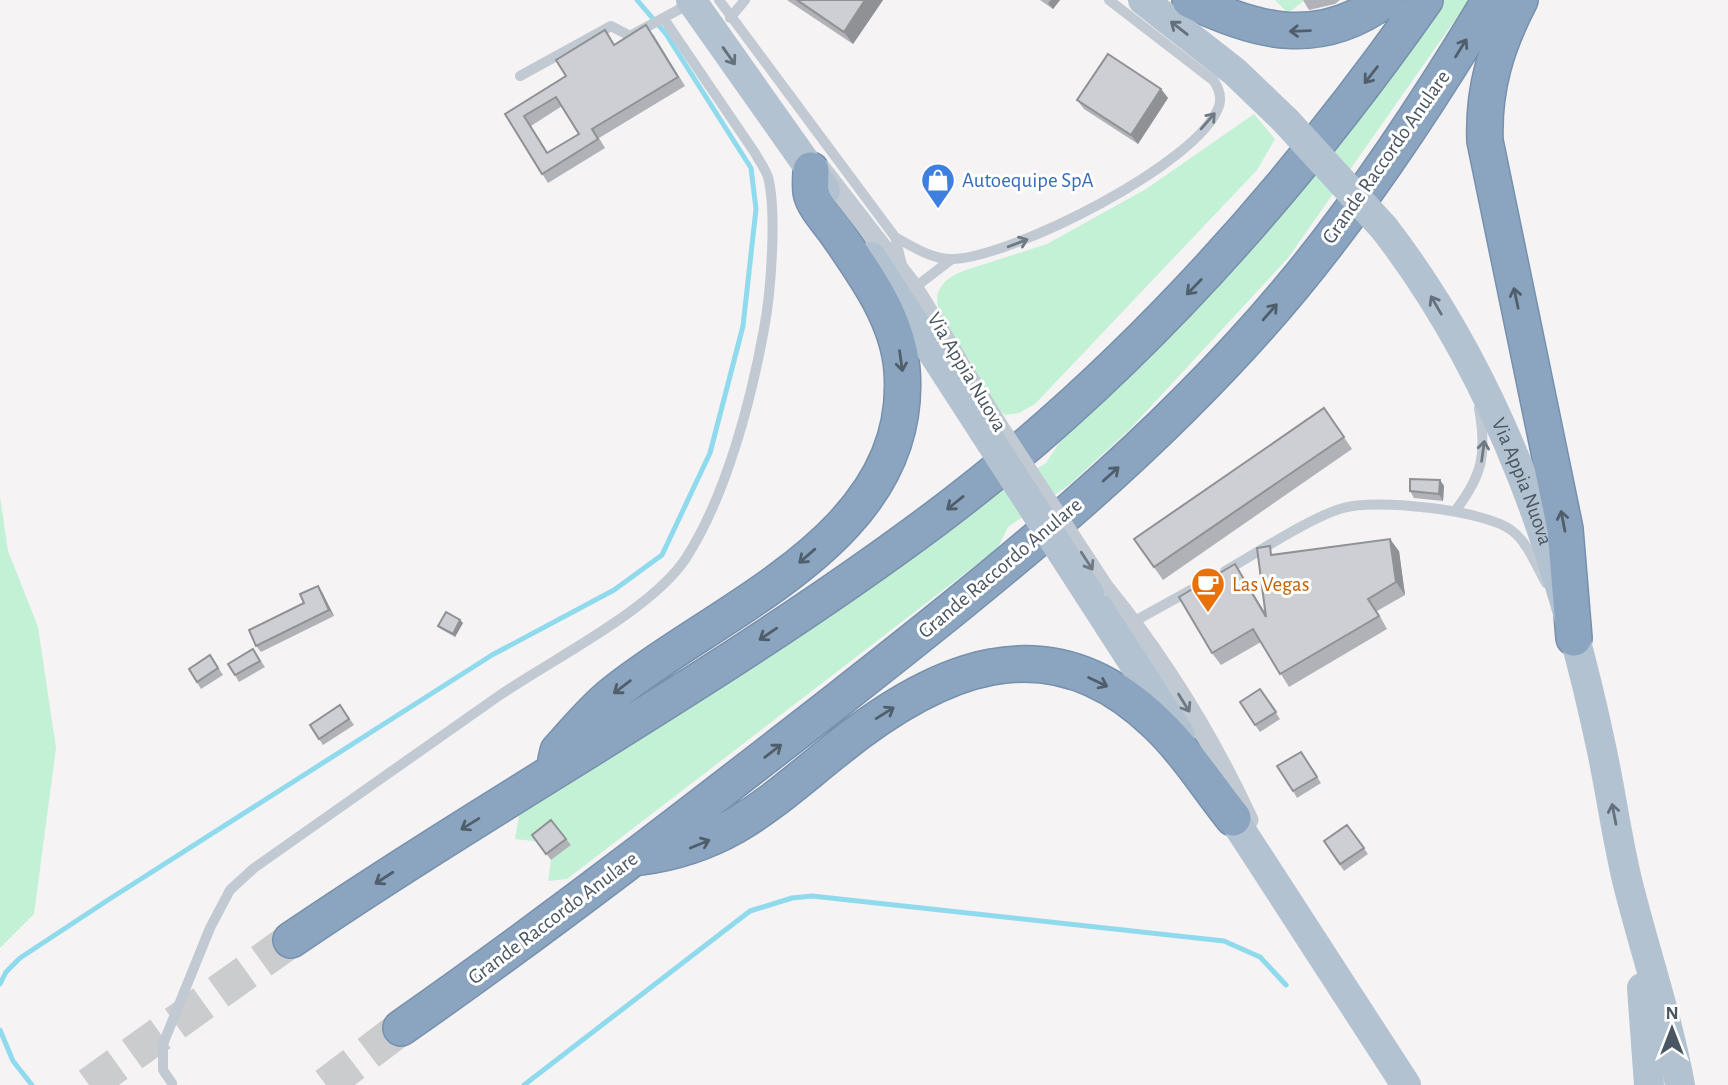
<svg xmlns="http://www.w3.org/2000/svg" width="1728" height="1085" viewBox="0 0 1728 1085" font-family="'Alegreya Sans',sans-serif">
	<style>
		.green { fill: #c3f1d5 }
		.lines { fill: none; stroke-linecap: round; stroke-linejoin: round }
		.stream { stroke: #90daee; stroke-width: 5 }
		.highway-tunnel { stroke: #caccce; stroke-width: 35; stroke-dasharray: 35 18; stroke-linecap: butt }
		.highway-casing { stroke: #7690ad; stroke-width: 38 }
		.lane { stroke: #c1cad2; stroke-width: 10 }
		.street { stroke: #c1cad2; stroke-width: 19 }
		.primary { stroke: #b3c2d1; stroke-width: 30 }
		.highway { stroke: #8ba5c1; stroke-width: 35 }
		.street-bridge { stroke: #c1cad2; stroke-width: 19 }
		.primary-bridge { stroke: #b3c2d1; stroke-width: 30 }
		.wall { fill: #b0b2b7; fill-rule: evenodd }
		.shaded-wall { fill: #909195 }
		.building { fill: #cdcfd5; stroke: #909195; stroke-width: 2; fill-rule: evenodd }
		.oneway { stroke: #64717d }
		.oneway2 { stroke: #505e6b }
		.oneway3 { stroke: #6e7983 }
		.labels { text-anchor: middle; dominant-baseline: central; stroke-width: 6; stroke-linejoin: round; paint-order: stroke }
		.street-label { font-size: 21px; fill: #4a5661; stroke: #fff }
		.shop-label { font-size: 21px; fill: #366cbe; stroke: #fff; text-anchor: start }
		.food-label { font-size: 21px; fill: #c56008; stroke: #fff; text-anchor: start }
	</style>
	<rect width="100%" height="100%" fill="#f5f3f3"/>
	<path class="green" d="M 1275,0 L 1305,0 L 1288,13 Z
		M 1442,0 L 1469,0 L 1288,258 L 1130,429 L 1069,485 L 1008,527 L 998,548 L 567,879 L 548,881 L 551,860 L 570,845 L 515,839 L 519,815 L 534,801 L 977,505 L 1046,463 L 1063,437 C 1199,300 1336,163 1442,0 Z
		M 1254,114 L 1275,139 L 1257,170 L 1035,404 L 1019,413 L 1005,415 C 999,409 989,403 985,396 C 980,388 980,377 976,370 C 959,338 906,294 963,271 L 1047,244 L 1146,189 Z
		M 0,497 L 8,551 L 38,627 L 56,748 L 34,914 L 0,948 Z"/>
	<g class="lines">
		<path class="stream" d="M 0,984 L 6,972 L 20,958 L 108,900 L 492,655 L 614,590 L 662,555 L 710,453 L 743,326 L 756,209 L 751,168 L 666,34 L 637,0
			M 0,1030 L 13,1061 L 32,1085
			M 524,1085 L 750,911 L 792,898 L 812,896 L 1224,941 L 1260,957 L 1286,985"/>
		<path class="highway-tunnel" d="M 89,1085 L 291,940
			M 326,1085 L 401,1028"/>
		<g class="highway-casing">
			<path id="highway" d="M 1190,0 C 1258,33 1319,48 1385,0
				M 1520,0 C 1496,46 1483,89 1485,141 L 1565,529 L 1574,638
				M 556,760 L 558,751 C 575,732 593,710 613,694 C 720,607 915,538 902,370 C 898,318 864,273 836,232 C 828,221 813,205 811,192 C 810,185 811,177 811,170
				M 641,857 C 727,845 767,805 832,753 C 933,670 1047,617 1156,723 C 1185,750 1208,787 1233,818
				M 291,940 C 503,796 729,673 935,519 C 1127,375 1287,196 1425,0
				M 401,1028 C 550,924 694,812 838,700 C 998,574 1161,445 1292,287 C 1366,198 1430,100 1490,0"/>
		</g>
		<path class="lane" d="M 719,0 L 895,237 L 903,269
			M 730,18 L 745,0
			M 520,76 L 611,26 L 630,36 L 689,4
			M 895,237 C 913,247 933,260 954,259 C 1014,256 1200,163 1219,106 C 1222,97 1219,89 1214,81 L 1109,0
			M 914,288 L 952,259
			M 1455,511 C 1483,475 1487,453 1479,408
			M 1225,571 C 1257,553 1311,517 1343,508 C 1374,498 1485,510 1511,530 C 1527,541 1537,567 1546,583
			M 1133,622 L 1200,585
			M 172,1083 L 163,1070 L 163,1044 L 210,928 L 230,890 L 254,868 C 336,811 418,752 500,695 C 553,659 653,609 686,558 C 726,496 751,401 764,329 C 771,292 777,212 768,177 C 765,168 759,161 755,153 L 664,19"/>
		<path class="street" d="M 822,169 L 914,288 L 996,422
			M 1104,587 C 1161,657 1211,738 1249,820"/>
		<g class="primary">
			<path d="M 691,0 L 825,190"/>
			<path d="M 1143,0 L 1235,72 L 1286,121"/>
			<path id="s1" d="M 1384,228 C 1501,379 1563,566 1602,751 C 1611,794 1617,838 1627,880 C 1644,949 1667,1015 1680,1085"/>
			<path d="M 871,257 L 983,430"/>
			<path d="M 1089,594 L 1180,735"/>
			<path d="M 1220,798 L 1406,1085"/>
			<path d="M 1642,988 L 1649,1085"/>
		</g>
		<use href="#highway" class="highway"/>
		<path class="street-bridge" d="M 996,422 L 1104,587"/>
		<path class="primary-bridge" d="M 1286,121 L 1384,228
			M 983,430 L 1089,594"/>
	</g>
	<path class="wall" d="M 787,0 L 883,0 L 853,44 Z
		M 1040,0 L 1060,0 L 1053,9 Z
		M 1303,0 L 1340,0 L 1335,4 L 1309,10 Z
		M 653,34 L 685,86 L 599,138 L 605,148 L 548,183 L 505,114 L 615,44 ZM 562,106 L 579,134 L 548,153 L 531,126 Z
		M 1161,89 L 1168,98 L 1138,144 L 1084,109 L 1077,100 Z
		M 1324,408 L 1352,449 L 1163,580 L 1134,539 Z
		M 1440,480 L 1444,486 L 1443,501 L 1414,498 L 1410,491 Z
		M 1399,551 L 1405,595 L 1377,611 L 1387,629 L 1289,687 L 1261,642 L 1221,665 L 1212,653 L 1235,564 L 1266,614 L 1275,555 Z
		M 322,592 L 334,616 L 261,652 L 256,646 L 304,603 Z
		M 460,620 L 463,623 L 455,637 L 441,629 L 438,626 Z
		M 253,649 L 265,667 L 239,682 L 235,675 Z
		M 210,655 L 223,675 L 201,689 L 189,669 Z
		M 1260,689 L 1280,719 L 1260,732 L 1255,725 Z
		M 340,705 L 354,725 L 323,745 L 310,725 Z
		M 1301,752 L 1321,783 L 1297,798 L 1293,791 Z
		M 551,820 L 571,845 L 551,860 L 532,835 Z
		M 1347,825 L 1368,854 L 1344,871 L 1324,841 Z"/>
	<path class="shaded-wall" d="M 865,0 L 883,0 L 853,44 L 844,32 Z
		M 1051,0 L 1060,0 L 1053,9 L 1048,3 Z
		M 1161,89 L 1168,98 L 1138,144 L 1131,135 Z
		M 1440,480 L 1444,486 L 1443,501 L 1439,494 Z
		M 1390,539 L 1399,551 L 1405,595 L 1396,582 Z
		M 1235,564 L 1275,629 L 1266,617 Z
		M 318,586 L 322,592 L 334,616 L 329,610 Z
		M 460,620 L 463,623 L 455,637 L 453,634 Z"/>
	<path class="building" d="M 797,0 L 865,0 L 844,32 Z
		M 646,25 L 678,77 L 592,129 L 598,139 L 542,174 L 505,114 L 566,76 L 556,60 L 605,30 L 614,45 ZM 556,97 L 579,134 L 547,153 L 524,116 Z
		M 1108,54 L 1161,89 L 1131,135 L 1077,100 Z
		M 1324,408 L 1344,437 L 1154,567 L 1134,539 Z
		M 1410,479 L 1440,480 L 1439,494 L 1410,491 Z
		M 1390,539 L 1396,582 L 1368,599 L 1379,616 L 1280,674 L 1253,629 L 1212,653 L 1179,597 L 1235,564 L 1266,617 L 1257,548 L 1270,546 L 1271,555 Z
		M 318,586 L 329,610 L 256,646 L 249,630 L 304,603 L 300,594 Z
		M 446,612 L 460,620 L 453,634 L 438,626 Z
		M 253,649 L 260,661 L 235,675 L 228,664 Z
		M 210,655 L 218,668 L 197,682 L 189,669 Z
		M 1260,689 L 1276,712 L 1255,725 L 1240,702 Z
		M 340,705 L 349,719 L 319,739 L 310,725 Z
		M 1301,752 L 1317,777 L 1293,791 L 1277,766 Z
		M 551,820 L 566,839 L 546,854 L 532,835 Z
		M 1347,825 L 1364,848 L 1340,864 L 1324,841 Z"/>
	<defs><path id="oneway-shaft" d="M-6 0H5M1.5-3L5.5 0L1.5 3" fill="none" stroke-width="1.6" stroke-linecap="round" stroke-linejoin="round" transform="scale(1.75)"/></defs>
	<g class="oneway">
		<use href="#oneway-shaft" transform="translate(1179 28) rotate(-142)"/>
		<use href="#oneway-shaft" transform="translate(729 56) rotate(55)"/>
		<use href="#oneway-shaft" transform="translate(1436 305) rotate(-120)"/>
		<use href="#oneway-shaft" transform="translate(1614 814) rotate(-101)"/>
	</g>
	<g class="oneway2">
		<use href="#oneway-shaft" transform="translate(1300 31) rotate(178)"/>
		<use href="#oneway-shaft" transform="translate(1461 48) rotate(-58)"/>
		<use href="#oneway-shaft" transform="translate(1371 75) rotate(128)"/>
		<use href="#oneway-shaft" transform="translate(1194 287) rotate(134)"/>
		<use href="#oneway-shaft" transform="translate(1516 298) rotate(-102)"/>
		<use href="#oneway-shaft" transform="translate(1270 312) rotate(-49)"/>
		<use href="#oneway-shaft" transform="translate(901 361) rotate(82)"/>
		<use href="#oneway-shaft" transform="translate(1111 474) rotate(-42)"/>
		<use href="#oneway-shaft" transform="translate(955 503) rotate(141)"/>
		<use href="#oneway-shaft" transform="translate(1563 521) rotate(-101)"/>
		<use href="#oneway-shaft" transform="translate(807 556) rotate(139)"/>
		<use href="#oneway-shaft" transform="translate(768 634) rotate(146)"/>
		<use href="#oneway-shaft" transform="translate(1098 682) rotate(26)"/>
		<use href="#oneway-shaft" transform="translate(622 687) rotate(143)"/>
		<use href="#oneway-shaft" transform="translate(885 713) rotate(-32)"/>
		<use href="#oneway-shaft" transform="translate(773 751) rotate(-38)"/>
		<use href="#oneway-shaft" transform="translate(470 824) rotate(148)"/>
		<use href="#oneway-shaft" transform="translate(700 844) rotate(-22)"/>
		<use href="#oneway-shaft" transform="translate(384 878) rotate(147)"/>
	</g>
	<g class="oneway3">
		<use href="#oneway-shaft" transform="translate(1208 121) rotate(-49)"/>
		<use href="#oneway-shaft" transform="translate(1018 243) rotate(-21)"/>
		<use href="#oneway-shaft" transform="translate(1483 451) rotate(-82)"/>
		<use href="#oneway-shaft" transform="translate(1087 561) rotate(57)"/>
		<use href="#oneway-shaft" transform="translate(1184 703) rotate(58)"/>
	</g>
	<defs>
		<g id="shop-pin" transform="scale(1.75)"><path d="M0 17L-7.5 6A9.5 9.5 0 1 1 7.5 6Z" fill="#3f7fe0" stroke="#fff"/><path d="M-5-2.5h2.3a2.7 3.5 0 0 1 5.4 0H5L5.5 6h-11ZM-1.5-2.5h3a1.5 2.3 0 0 0-3 0Z" fill="#fff"/></g>
		<g id="cafe-pin" transform="scale(1.75)"><path d="M0 17L-7.5 6A9.5 9.5 0 1 1 7.5 6Z" fill="#e8710a" stroke="#fff"/><path d="M-5.5-4.5H6V0H3Q3 3.5 0 3.5H-2.5Q-5.5 3.5-5.5 0ZM3-3.2v2h1.7v-2ZM-6 4.5H4V6H-6Z" fill="#fff"/></g>
	</defs>
	<g fill-rule="evenodd">
		<use href="#shop-pin" x="938" y="180"/>
		<use href="#cafe-pin" x="1208" y="584"/>
	</g>
	<g class="labels">
		<g class="street-label">
			<text transform="translate(1386 157) rotate(-55)">Grande Raccordo Anulare</text>
			<text transform="translate(967 372) rotate(59)">Via Appia Nuova</text>
			<text stroke="none"><textPath href="#s1" startOffset="290">Via Appia Nuova</textPath></text>
			<text transform="translate(1000 568) rotate(-40)">Grande Raccordo Anulare</text>
			<text transform="translate(553 918) rotate(-37)">Grande Raccordo Anulare</text>
		</g>
		<g class="shop-label">
			<text x="962" y="180">Autoequipe SpA</text>
		</g>
		<g class="food-label">
			<text x="1232" y="584">Las Vegas</text>
		</g>
	</g>
	<g transform="translate(1672 1029)" stroke="#ffffff" stroke-width="5" paint-order="stroke">
	<path d="M0-5L12 26L0 18L-12 26Z" fill="#4a5661"/>
	<text y="-10" font-size="19" font-weight="bold" text-anchor="middle" fill="#4a5661">N</text>
	</g>
</svg>
